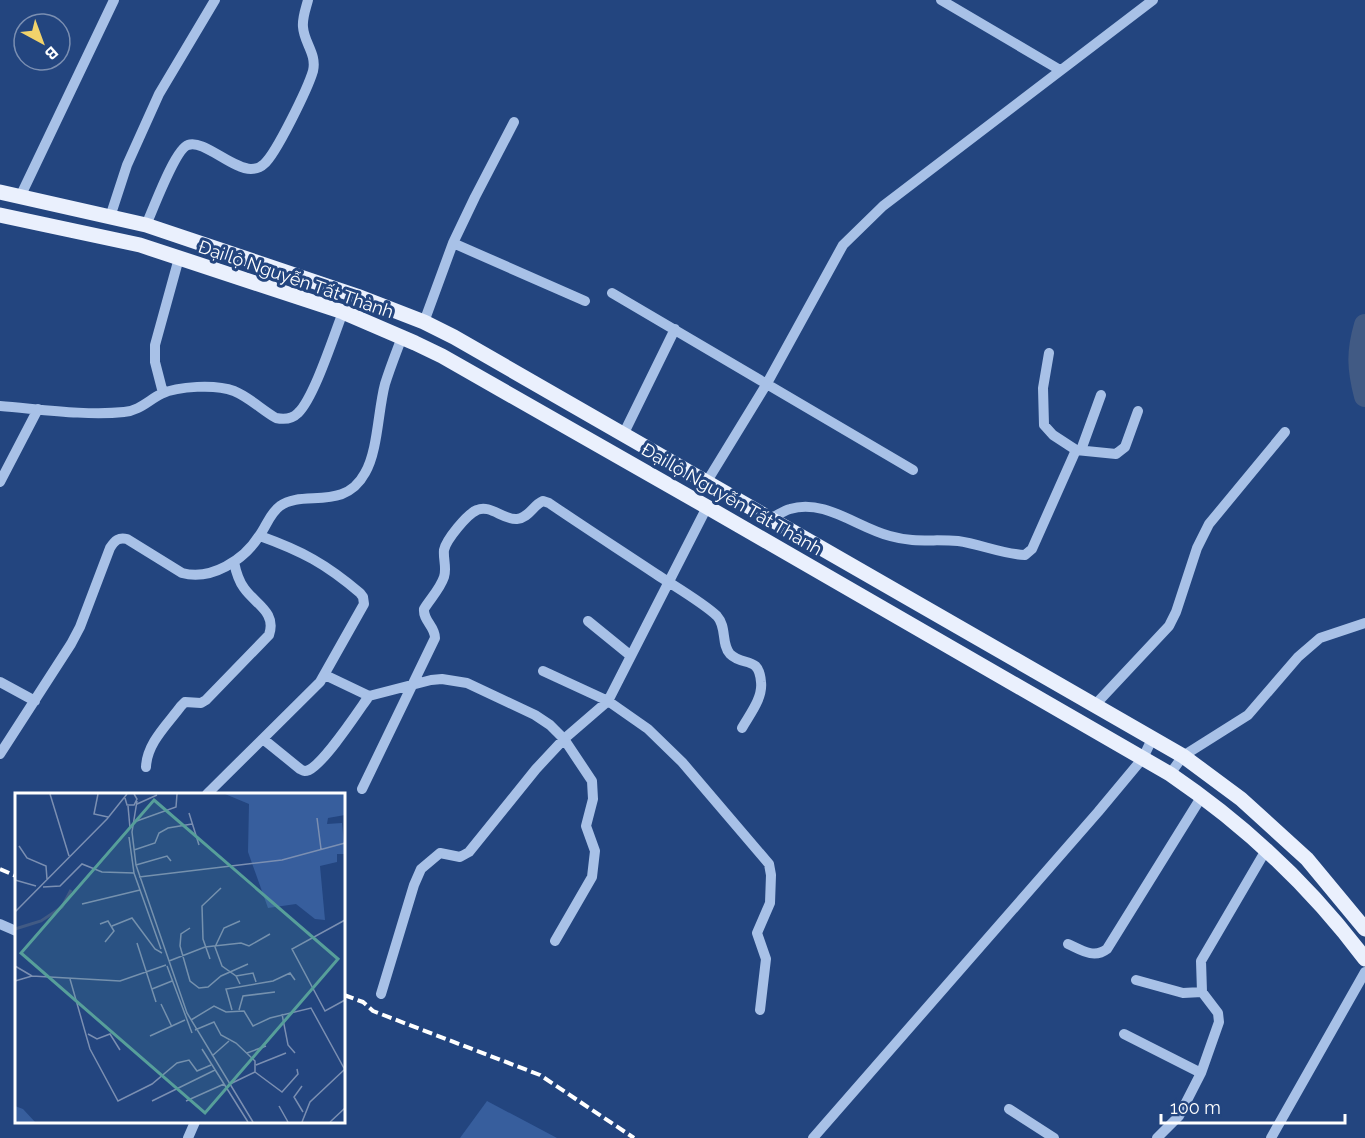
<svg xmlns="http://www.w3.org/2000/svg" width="1365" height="1138" viewBox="0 0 1365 1138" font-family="Raleway,sans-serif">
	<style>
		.green { fill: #375e9d }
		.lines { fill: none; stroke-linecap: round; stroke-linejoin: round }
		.river { stroke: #415a84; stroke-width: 22 }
		.minor { stroke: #a8c1e7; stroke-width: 10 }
		.major { stroke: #eaf0fd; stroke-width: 15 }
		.rail { stroke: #fff; stroke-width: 4; stroke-dasharray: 10 4.5; stroke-linecap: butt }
		.labels { text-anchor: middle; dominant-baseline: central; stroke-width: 6; stroke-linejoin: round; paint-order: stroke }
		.street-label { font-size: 18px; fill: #fff; stroke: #23457f }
		.inset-river { fill: none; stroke: #415a84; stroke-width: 3 }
		.inset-road { fill: none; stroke: #7b8fb2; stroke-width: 1.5 }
		.view { fill: #579f9a; fill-opacity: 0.15; stroke: #579f9a; stroke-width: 3 }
		.inset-edge { fill: none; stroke: #fff; stroke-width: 3 }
	</style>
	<rect width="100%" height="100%" fill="#23457f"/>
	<path class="green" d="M 487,1101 L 557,1138 L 460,1138 Z"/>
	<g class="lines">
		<path class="river" d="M 1365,325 C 1357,352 1358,369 1365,396"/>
		<path class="minor" d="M 941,0 L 1060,70
			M 20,197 L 114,0
			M 110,217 L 127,165 L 159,94 L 215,0
			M 146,225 C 153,210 175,149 188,145 C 203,139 232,169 251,169 C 256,169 260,168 264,164 C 276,154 308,88 313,71 C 317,54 304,43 303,27 C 302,18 306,8 308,0
			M 453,243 L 585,301
			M 612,293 L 913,470
			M 424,322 L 453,243 L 475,197 L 514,122
			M 1049,353 L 1043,388 L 1044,425 L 1053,435 L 1076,450 L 1116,454 L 1125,447 L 1138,411
			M 163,393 L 155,362 L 155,345 L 179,258
			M 0,406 C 39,409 86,416 124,412 C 139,411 149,400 161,394 C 178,386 216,384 234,391 C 249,397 262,410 276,418 C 285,420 292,419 298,413 C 314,398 334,335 343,312
			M 623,435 L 675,329
			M 1081,450 L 1101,395
			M 0,482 L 38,409
			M 706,483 L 766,385 L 843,245 L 883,206 L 1153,0
			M 770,519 C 776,516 783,511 790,509 C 824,498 858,528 890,536 C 914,543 934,539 958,541 C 980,544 1002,554 1025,555 L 1032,549 L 1076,450
			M 588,621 L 631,656
			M 543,671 L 608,701 L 648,729 L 682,762 L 769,864 L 771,875 L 770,903 L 757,933 L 766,959 L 760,1010
			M 325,675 L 369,696 L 431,680 L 442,679 L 467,683 L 535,715 L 550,725 L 564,739 L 592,781 L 593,799 L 586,826 L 595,851 L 592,877 L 555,941
			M 0,682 L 35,701
			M 1094,706 L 1169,626 L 1176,612 L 1197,548 L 1209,524 L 1285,432
			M 263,739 L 300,769 C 304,771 304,772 309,770 C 325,762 357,713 369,696
			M 0,754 L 71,644 L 80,627 L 110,548 C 115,540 119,537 127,539 L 182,573 C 211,581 244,560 259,536 C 266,527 270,513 280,506 C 303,489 344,512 365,473 C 378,451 378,410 385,384 C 390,368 396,353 402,337
			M 146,767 C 147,743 167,725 181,706 L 185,702 L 201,703 L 206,700 L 269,635 C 277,612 255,604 244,588 C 238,580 236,572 234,562
			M 1170,774 L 1183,756 L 1248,715 L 1298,657 L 1320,638 L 1365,623
			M 362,789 L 435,638 C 435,626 423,621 424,609 C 430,599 440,589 444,577 C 447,568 443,559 444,550 C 446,540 467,514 477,510 C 490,504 503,520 517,519 C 529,518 533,505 543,501 L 549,503 C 584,527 620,550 656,574 C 674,586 702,602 717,616 C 727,627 721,644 730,654 C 743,667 759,655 761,682 C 763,698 750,714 742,728
			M 207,794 L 320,682 L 364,604 L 363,597 L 360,593 C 326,564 302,551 260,536
			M 0,924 L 16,931
			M 1068,944 C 1081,950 1094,959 1107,949 L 1202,796
			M 1136,980 L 1183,993 L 1202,992
			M 381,994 L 414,885 L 421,869 L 440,853 L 460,857 L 469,852 L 536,769 L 564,739 L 608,701 L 707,507
			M 1124,1034 L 1201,1073
			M 1009,1109 L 1054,1138
			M 188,1138 L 195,1122
			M 813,1138 L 1098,812 L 1143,758 L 1152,739
			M 1157,1138 L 1179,1116 L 1201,1073 L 1219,1022 L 1218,1013 L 1202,992 L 1201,961 L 1266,850
			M 1271,1138 L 1365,972"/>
		<path class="major" d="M 0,192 L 146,225 L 357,296 L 424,322 L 454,337 L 1183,756 L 1241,799 L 1307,859 L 1365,929
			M 0,215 L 140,245 L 343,312 L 415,343 L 442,356 L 707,507 L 1170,774 C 1245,825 1311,887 1365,959"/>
		<path class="rail" d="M 0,869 L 16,876
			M 344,995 L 363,1002 L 373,1011 L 540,1075 L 634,1138"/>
	</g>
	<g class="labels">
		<g class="street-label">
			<text transform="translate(296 279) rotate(19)">Đại lộ Nguyễn Tất Thành</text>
			<text transform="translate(732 499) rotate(30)">Đại lộ Nguyễn Tất Thành</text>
		</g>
	</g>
	<g transform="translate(15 793)">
		<rect width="330" height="330" fill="#23457f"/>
		<path d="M 210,1 L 330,1 L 330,22 L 313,25 L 312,31 L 327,30 L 330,61 L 322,61 L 322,69 L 305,73 L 310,127 L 300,126 L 281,111 L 253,115 L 233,59 L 234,11 ZM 0,313 L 8,316 L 20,329 L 0,329 Z" fill="#375e9d"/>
		<path class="inset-river" d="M 0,136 L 26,128 L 47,114 L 56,97"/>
		<path class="inset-road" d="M 35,1 L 54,63M 83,1 L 79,21 L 93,24M 110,5 L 112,12 L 119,12 L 122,6 L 119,1M 122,8 L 117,39 L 121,72 L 172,220 L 238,329M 122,11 L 142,2M 113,13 L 115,35M 174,20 L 184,52M 302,25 L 306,56M 119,29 L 161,14 L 162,1M 114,44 L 119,80 L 146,156M 4,53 L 12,65 L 31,73 L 32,86M 119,57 L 140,50 L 144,40 L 153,35 L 177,31M 121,72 L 152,63 L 156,68M 124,84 L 267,67 L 330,50M 0,87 L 21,93M 28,94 L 45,93 L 67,71 L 87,79 L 119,80M 67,111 L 125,97M 0,119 L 92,26 L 112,1M 330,127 L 277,156 L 310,218 L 330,207M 85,131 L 93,128 L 99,138 L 90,149M 97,133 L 117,125 L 140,156 L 147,160M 175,135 L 166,141 L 165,153 L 175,188 L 184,195 L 193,194 L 206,183 L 233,171M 122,150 L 141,209M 195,166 L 188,146 L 187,113 L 206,95M 154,168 L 190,154 L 226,150 L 234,153 L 255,141M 0,173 L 17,183M 152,173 L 177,240M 221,183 L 238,180 L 241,189M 55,186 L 75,256 L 103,308 L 137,291 L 162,270 L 174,267 L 182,278 L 196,272M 0,188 L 17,183 L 105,188 L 151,172M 225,191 L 221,183 L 207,173 L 200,154 L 209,135 L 225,128M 137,196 L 157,188M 146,211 L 157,234M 217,217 L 211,196 L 258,188 L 275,180 L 280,187M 224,217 L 228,203 L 260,199M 267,221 L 273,252 L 280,260M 176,227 L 199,213 L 211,219 L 229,218 L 238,233 L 255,225 L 296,215 L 330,277M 180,237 L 199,229 L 206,242 L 221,250 L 240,268 L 240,279 L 215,291M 73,241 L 82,246 L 95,241 L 105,257M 135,243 L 170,227M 187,256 L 233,329M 232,260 L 251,253M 197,263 L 214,248M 241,272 L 271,260M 240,279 L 267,299 L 283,281 L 282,276M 287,293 L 279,304 L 288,319M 137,308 L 200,277M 171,308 L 209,291M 264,313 L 273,329M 287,329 L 295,309 L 330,276M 315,329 L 330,315"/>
		<path class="view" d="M 139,7 L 323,166 L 190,320 L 6,160 Z"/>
		<rect width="330" height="330" class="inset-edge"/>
	</g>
	<g transform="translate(42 42) rotate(139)"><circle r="28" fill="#23457f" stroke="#7b8fb2" stroke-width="1.5"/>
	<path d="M0-4.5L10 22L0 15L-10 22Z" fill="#f2d36b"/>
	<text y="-9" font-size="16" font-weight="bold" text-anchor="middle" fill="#ffffff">B</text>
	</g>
	<path d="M1161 1114v9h184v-9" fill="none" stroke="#ffffff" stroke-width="3"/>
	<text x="1170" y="1114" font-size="18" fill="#ffffff" stroke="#23457f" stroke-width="4.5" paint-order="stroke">100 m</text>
</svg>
